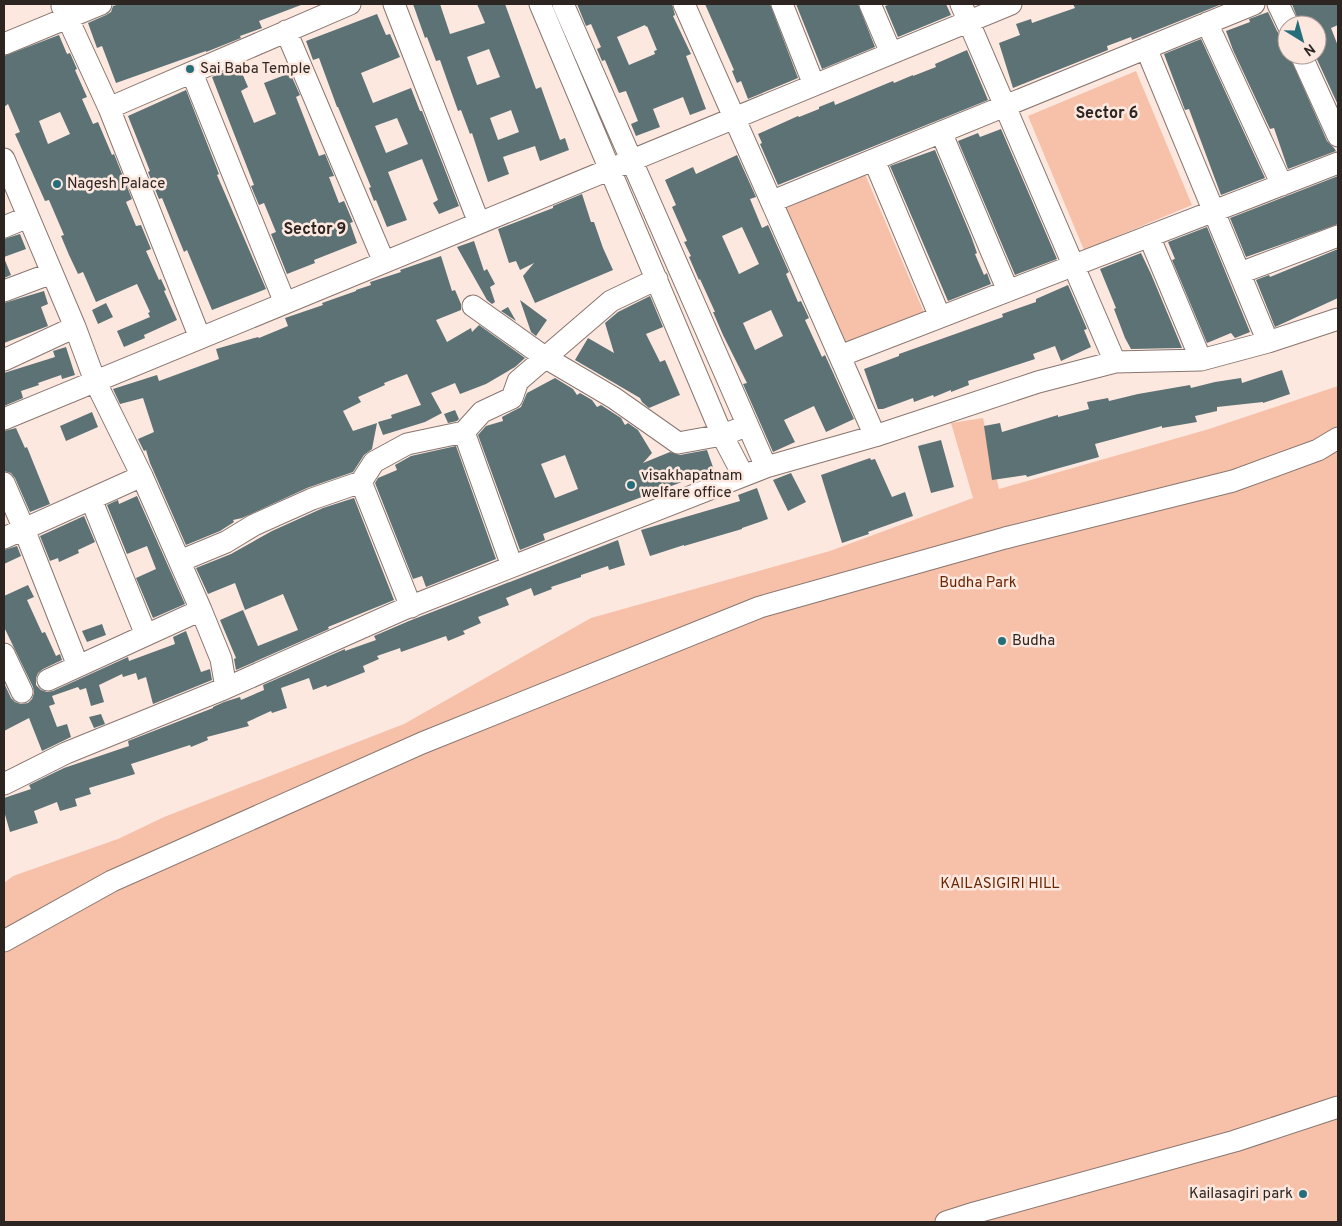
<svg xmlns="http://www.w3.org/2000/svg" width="1342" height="1226" viewBox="0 0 1342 1226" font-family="Overpass,sans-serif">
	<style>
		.green { fill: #f7c0a9 }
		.building { fill: #5d7275; fill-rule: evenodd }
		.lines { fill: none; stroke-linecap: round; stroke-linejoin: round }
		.minor-casing { stroke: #88766f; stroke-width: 23 }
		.minor { stroke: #fff; stroke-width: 21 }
		.poi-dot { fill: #266e79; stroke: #fde8e0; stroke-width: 2 }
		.labels { text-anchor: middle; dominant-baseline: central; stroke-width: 5; stroke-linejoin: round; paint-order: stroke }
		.poi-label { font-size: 15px; fill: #2c2522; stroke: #fde8e0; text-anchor: start }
		.park-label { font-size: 15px; fill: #6a2704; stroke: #fde8e0 }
		.neighbourhood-label { font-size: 16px; font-weight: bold; fill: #2c2522; stroke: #fde8e0 }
	</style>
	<rect width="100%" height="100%" fill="#fde8e0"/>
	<path class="green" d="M 1136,71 L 1192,205 L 1084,250 L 1028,116 Z
		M 865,174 L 926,317 L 845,351 L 785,209 Z
		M 1338,386 L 1338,1222 L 4,1222 L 4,883 L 13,876 L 118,839 L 164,817 L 404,724 L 591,618 L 830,551 L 973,498 L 951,423 L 983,418 L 999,489 L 1209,429 Z"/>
	<path class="building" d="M 120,4 L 301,4 L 301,5 L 259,21 L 262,28 L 240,36 L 241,38 L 206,52 L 206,51 L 116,83 L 102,46 L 97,48 L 88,23 L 106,15 L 111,12 L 113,6 Z
		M 413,4 L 440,4 L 450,34 L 485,23 L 477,4 L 505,4 L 536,89 L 541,87 L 560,140 L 565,138 L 569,150 L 540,161 L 535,146 L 503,157 L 509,174 L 488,182 L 472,133 L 470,134 L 461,110 L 458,111 L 440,60 L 436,61 L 427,37 L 425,38 ZM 489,49 L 500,77 L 477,85 L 467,57 ZM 511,110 L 519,132 L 498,140 L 490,118 Z
		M 577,4 L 672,4 L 675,15 L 673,16 L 691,54 L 686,56 L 706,109 L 690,115 L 683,97 L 653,109 L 660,127 L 636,136 L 631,124 L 638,121 L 626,91 L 619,93 L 605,60 L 602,61 L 597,49 L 601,47 L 591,24 L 586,26 ZM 645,25 L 646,27 L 647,26 L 657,50 L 654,51 L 655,54 L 629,65 L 617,37 Z
		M 705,4 L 770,4 L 798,78 L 748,99 L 741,81 L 737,83 L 732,71 L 734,70 Z
		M 796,4 L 858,4 L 875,47 L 822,69 Z
		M 891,4 L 946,4 L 951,15 L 898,37 L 885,6 Z
		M 1073,4 L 1222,4 L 1132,40 L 1131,37 L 1107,46 L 1108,50 L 1013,88 L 999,43 L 1020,35 L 1016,24 L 1031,19 L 1032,23 L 1049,17 L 1075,8 Z
		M 1292,4 L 1338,4 L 1338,25 L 1331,28 L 1338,46 L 1338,105 L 1315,55 L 1317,55 L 1317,25 L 1300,25 Z
		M 1268,12 L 1277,31 L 1281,36 L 1287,37 L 1287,55 L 1289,55 L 1327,141 L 1334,148 L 1336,151 L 1288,169 L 1274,128 L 1270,129 L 1233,50 L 1226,31 L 1250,22 L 1249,19 Z
		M 377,14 L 386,35 L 390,34 L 400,57 L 361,73 L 373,103 L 411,88 L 420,111 L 422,111 L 459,206 L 439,214 L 433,203 L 438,200 L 422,159 L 388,172 L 407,220 L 387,227 L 376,200 L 374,201 L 369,188 L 371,187 L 338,107 L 337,107 L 319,58 L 313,60 L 306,41 ZM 397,118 L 408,144 L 386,153 L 375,126 Z
		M 59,35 L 67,54 L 70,53 L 77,69 L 75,70 L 87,97 L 82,99 L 93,124 L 98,122 L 112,155 L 114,154 L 132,199 L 126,202 L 136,226 L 141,225 L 151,249 L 146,251 L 159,280 L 161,279 L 166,290 L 164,291 L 177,320 L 144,335 L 145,338 L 124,347 L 117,331 L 150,317 L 148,313 L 150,312 L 137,284 L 96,302 L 83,272 L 78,274 L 69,255 L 61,236 L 64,235 L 49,200 L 45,201 L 15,134 L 20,132 L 8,104 L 4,107 L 4,56 ZM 60,112 L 70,134 L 48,144 L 39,121 Z
		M 1201,39 L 1265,178 L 1221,195 L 1189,109 L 1185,110 L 1164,54 Z
		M 967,50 L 988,100 L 778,185 L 760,144 L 762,143 L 758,134 L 798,116 L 799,117 L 819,109 L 819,107 L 834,101 L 835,105 L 893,81 L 894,83 L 913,75 L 913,76 L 936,67 L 935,64 Z
		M 239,66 L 248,87 L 241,91 L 254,123 L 276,114 L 264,83 L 290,73 L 300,95 L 296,97 L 319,156 L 325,154 L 334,176 L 329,177 L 339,203 L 344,201 L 353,222 L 350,223 L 357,243 L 314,260 L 315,263 L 287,274 L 271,234 L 276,232 L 264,203 L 259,205 L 251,186 L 254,185 L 212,77 Z
		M 186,90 L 219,174 L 217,175 L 266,289 L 212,310 L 187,250 L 184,252 L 162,198 L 159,199 L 148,172 L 150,171 L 128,116 Z
		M 1001,129 L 1057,259 L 1015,275 L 958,141 L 978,133 L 980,137 Z
		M 935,150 L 971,236 L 977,253 L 975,254 L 984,275 L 987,273 L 991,284 L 948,301 L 890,166 Z
		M 737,155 L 756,197 L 750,199 L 762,228 L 768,225 L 789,272 L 786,274 L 798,302 L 801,301 L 809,318 L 805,320 L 822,357 L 825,355 L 854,419 L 826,432 L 814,406 L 784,420 L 795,442 L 773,452 L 743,384 L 747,383 L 723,335 L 713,312 L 715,312 L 700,279 L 699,280 L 689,257 L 691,256 L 684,242 L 687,241 L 672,207 L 676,205 L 665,180 L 693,167 L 696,174 ZM 742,227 L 759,264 L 739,274 L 722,236 ZM 771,310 L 783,336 L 755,350 L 743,323 Z
		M 1338,176 L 1338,224 L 1246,257 L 1230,218 Z
		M 582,194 L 591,222 L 594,222 L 603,248 L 613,270 L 535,303 L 523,276 L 534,263 L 520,270 L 516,261 L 509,263 L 498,229 L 553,208 L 553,206 Z
		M 1207,227 L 1250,332 L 1235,338 L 1231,333 L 1207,343 L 1172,260 L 1175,259 L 1168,242 Z
		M 20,234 L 26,249 L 4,257 L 4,239 Z
		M 474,241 L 484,271 L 487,269 L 495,284 L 490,287 L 495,302 L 492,304 L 487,300 L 457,247 Z
		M 1338,249 L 1338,298 L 1275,327 L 1256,280 L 1269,275 L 1270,277 Z
		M 1141,253 L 1151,274 L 1182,348 L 1131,349 L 1125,338 L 1114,309 L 1116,308 L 1100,269 Z
		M 441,256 L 452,291 L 455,290 L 461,304 L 461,310 L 436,320 L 447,342 L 471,328 L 472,332 L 479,325 L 525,358 L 515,367 L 486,384 L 460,394 L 455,383 L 431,393 L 442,413 L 425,422 L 383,435 L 378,422 L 392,418 L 391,415 L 421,405 L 407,374 L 384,383 L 385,385 L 358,397 L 361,402 L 343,411 L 353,431 L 377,423 L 372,449 L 364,455 L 353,472 L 307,488 L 242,518 L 233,520 L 234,522 L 220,531 L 186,545 L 150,463 L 146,450 L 144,451 L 138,439 L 154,432 L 143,398 L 120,404 L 113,389 L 157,375 L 159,381 L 219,359 L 216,349 L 258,337 L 259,338 L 288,326 L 285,318 L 323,305 L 322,303 L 356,291 L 356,290 L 371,285 L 370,282 L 401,272 L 400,270 Z
		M 4,258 L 11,275 L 4,278 Z
		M 1068,285 L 1087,329 L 1084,330 L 1091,347 L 1061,361 L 1055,346 L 1033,354 L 1035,359 L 968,381 L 969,385 L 951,392 L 951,390 L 934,397 L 933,395 L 914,402 L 913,398 L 883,409 L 878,409 L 864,369 L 899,356 L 899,354 L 1003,317 L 1002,314 L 1036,302 L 1036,299 Z
		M 44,291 L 48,304 L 41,307 L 48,326 L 4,343 L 4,303 Z
		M 650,296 L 663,327 L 646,334 L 660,362 L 665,360 L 680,395 L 649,408 L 642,402 L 640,398 L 575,360 L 588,338 L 614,353 L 605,323 L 618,312 Z
		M 520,300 L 547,320 L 536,336 L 531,332 Z
		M 106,303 L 113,317 L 98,324 L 92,310 Z
		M 508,307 L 516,321 L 501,311 Z
		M 66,347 L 75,375 L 62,379 L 61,375 L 38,383 L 39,385 L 21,391 L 23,398 L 4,406 L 4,373 L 55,357 L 53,351 Z
		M 1282,370 L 1290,394 L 1263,403 L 1263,402 L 1217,407 L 1217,411 L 1195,416 L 1197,422 L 1162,428 L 1162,426 L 1095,444 L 1099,457 L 1027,477 L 1026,475 L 992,480 L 984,426 L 1000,423 L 1002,432 L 1058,415 L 1058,417 L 1089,409 L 1087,402 L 1108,398 L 1109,401 L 1138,394 L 1190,385 L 1191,388 L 1215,382 L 1241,378 L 1242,383 Z
		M 555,378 L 573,389 L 577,395 L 580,393 L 592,400 L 597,407 L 601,405 L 621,418 L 625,425 L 628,423 L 638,430 L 652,453 L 643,463 L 670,452 L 680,455 L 707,450 L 714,470 L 543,534 L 545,540 L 520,550 L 478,435 L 486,426 L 503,421 L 502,417 L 521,407 L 527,393 ZM 565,455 L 578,489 L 555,498 L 541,464 Z
		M 455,410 L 459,419 L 457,421 L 448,423 L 444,414 Z
		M 92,412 L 98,427 L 66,441 L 60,426 Z
		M 16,428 L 25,448 L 27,447 L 50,504 L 30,512 L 15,478 L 11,473 L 4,471 L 4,431 Z
		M 941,440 L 954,487 L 931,493 L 918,446 Z
		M 456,446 L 496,559 L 426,587 L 422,576 L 413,579 L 375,483 L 378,478 L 397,470 L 395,465 L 411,456 Z
		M 870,458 L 871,460 L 875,459 L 892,497 L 905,492 L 913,516 L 868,532 L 869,534 L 842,543 L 821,475 Z
		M 791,473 L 806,502 L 788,511 L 773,480 Z
		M 757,488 L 768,519 L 742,528 L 742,529 L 684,546 L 684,545 L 650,556 L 641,530 L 740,501 L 738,495 Z
		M 137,496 L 185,604 L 153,618 L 136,578 L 156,569 L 147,546 L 127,554 L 107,505 L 118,500 L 119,504 Z
		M 354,498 L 394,600 L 328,627 L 329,629 L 236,670 L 234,659 L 236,658 L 220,620 L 243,610 L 258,646 L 298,630 L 283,594 L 245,610 L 235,583 L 208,594 L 196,568 L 231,554 L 272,531 L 323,508 Z
		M 84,516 L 95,542 L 78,550 L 79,553 L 59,562 L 58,558 L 50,561 L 40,536 Z
		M 618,540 L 625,565 L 609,570 L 608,566 L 581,575 L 581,577 L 551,587 L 552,589 L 534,596 L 531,588 L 506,598 L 509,605 L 478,617 L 481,623 L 463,631 L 465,634 L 448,641 L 446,636 L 401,652 L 400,648 L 377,656 L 379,659 L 363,666 L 365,672 L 327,687 L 326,685 L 313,690 L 309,678 L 281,688 L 287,708 L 272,713 L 271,711 L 247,722 L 249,726 L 207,737 L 208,740 L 191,747 L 190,745 L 131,764 L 135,774 L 89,788 L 91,794 L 75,799 L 77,806 L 60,811 L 57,802 L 34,811 L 38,823 L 10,832 L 4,811 L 4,798 L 31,789 L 29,785 L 64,768 L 129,746 L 128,741 L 213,708 L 213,707 L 224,702 L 240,697 L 241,700 L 264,690 L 263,685 L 345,649 L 345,651 L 376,640 L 374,636 L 409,621 Z
		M 17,546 L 21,556 L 4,564 L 4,550 Z
		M 28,585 L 34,597 L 27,600 L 42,633 L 45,632 L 56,656 L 60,654 L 62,660 L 43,669 L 38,673 L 36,678 L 36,685 L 41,690 L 47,692 L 53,691 L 128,657 L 129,661 L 175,644 L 173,637 L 186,631 L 201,672 L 210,669 L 212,680 L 153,704 L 146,677 L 138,680 L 136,673 L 123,677 L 122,674 L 99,685 L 104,702 L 91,706 L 86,688 L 80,690 L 78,687 L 52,696 L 55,704 L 49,706 L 57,727 L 67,724 L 71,737 L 42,751 L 29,718 L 4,731 L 4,683 L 11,698 L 15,702 L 21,704 L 28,703 L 32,699 L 34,693 L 33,687 L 4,627 L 4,596 Z
		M 102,624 L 106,635 L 87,642 L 82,631 Z
		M 101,714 L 105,724 L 94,728 L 89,717 Z"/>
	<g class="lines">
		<g class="minor-casing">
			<path id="minor" d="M 394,4 L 479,223
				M 540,4 L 722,435 L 743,475
				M 563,4 L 766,467
				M 684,4 L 875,436
				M 782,4 L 814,85
				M 870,4 L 891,53
				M 961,4 L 1115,362
				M 1278,4 L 1288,25
				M 62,6 L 109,108 L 200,338
				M 1207,23 L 1282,185
				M 286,31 L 384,262
				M 4,44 L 101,4
				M 1146,48 L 1268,342
				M 1301,55 L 1338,136
				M 192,73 L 285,303
				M 109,108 L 350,4
				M 941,132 L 1008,291
				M 4,159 L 75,327 L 95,381 L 142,476 L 201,610 L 221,659 L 226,688
				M 874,160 L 940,317
				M 773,201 L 1254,4
				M 4,227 L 28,217
				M 1149,236 L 1201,360
				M 1240,273 L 1338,236
				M 4,291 L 52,273
				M 473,306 L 546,358 L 614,398 L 678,443 L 722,435 L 736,430
				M 840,356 L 1338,163
				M 4,360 L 75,327
				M 4,419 L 1011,4
				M 464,432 L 482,412 L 512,398 L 518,381 L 611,301 L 657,279
				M 361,482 L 374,462 L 407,444 L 464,432 L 512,566
				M 4,483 L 24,529 L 78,666
				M 91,499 L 146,635
				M 4,538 L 142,476
				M 180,561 L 226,542 L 254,525 L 312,499 L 361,482 L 411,607
				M 4,654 L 22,692
				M 48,680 L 201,610
				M 4,784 L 66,753 L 226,688 L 404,609 L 766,467 L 875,436 L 1038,382 L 1115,362 L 1201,360 L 1268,342 L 1338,319
				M 4,941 L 112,881 L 422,743 L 760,607 L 1005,538 L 1233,481 L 1318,450 L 1338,438
				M 946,1222 L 974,1213 L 1235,1141 L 1338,1107"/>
		</g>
		<use href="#minor" class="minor"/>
	</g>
	<g class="poi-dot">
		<circle cx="190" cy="69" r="5"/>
		<circle cx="57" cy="184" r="5"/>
		<circle cx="631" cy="485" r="5"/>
		<circle cx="1002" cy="641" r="5"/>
		<circle cx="1303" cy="1194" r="5"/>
	</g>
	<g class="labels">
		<g class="poi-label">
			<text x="200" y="69">Sai Baba Temple</text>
			<text x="67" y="184">Nagesh Palace</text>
			<text x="641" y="476">visakhapatnam<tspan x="641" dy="17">welfare office</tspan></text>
			<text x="1012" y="641">Budha</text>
			<text x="1293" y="1194" text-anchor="end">Kailasagiri park</text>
		</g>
		<g class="park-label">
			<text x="978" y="583">Budha Park</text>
			<text x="1000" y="884">KAILASIGIRI HILL</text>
		</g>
		<g class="neighbourhood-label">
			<text x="1107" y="114">Sector 6</text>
			<text x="315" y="230">Sector 9</text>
		</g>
	</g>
	<rect width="1342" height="1226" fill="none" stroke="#2c2522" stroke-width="10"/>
	<g transform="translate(1302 40) rotate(143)"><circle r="24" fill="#fde8e0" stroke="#a99a94"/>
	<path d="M0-4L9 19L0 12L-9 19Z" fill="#266e79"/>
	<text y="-8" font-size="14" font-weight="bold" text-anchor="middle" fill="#2c2522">N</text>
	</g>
</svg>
